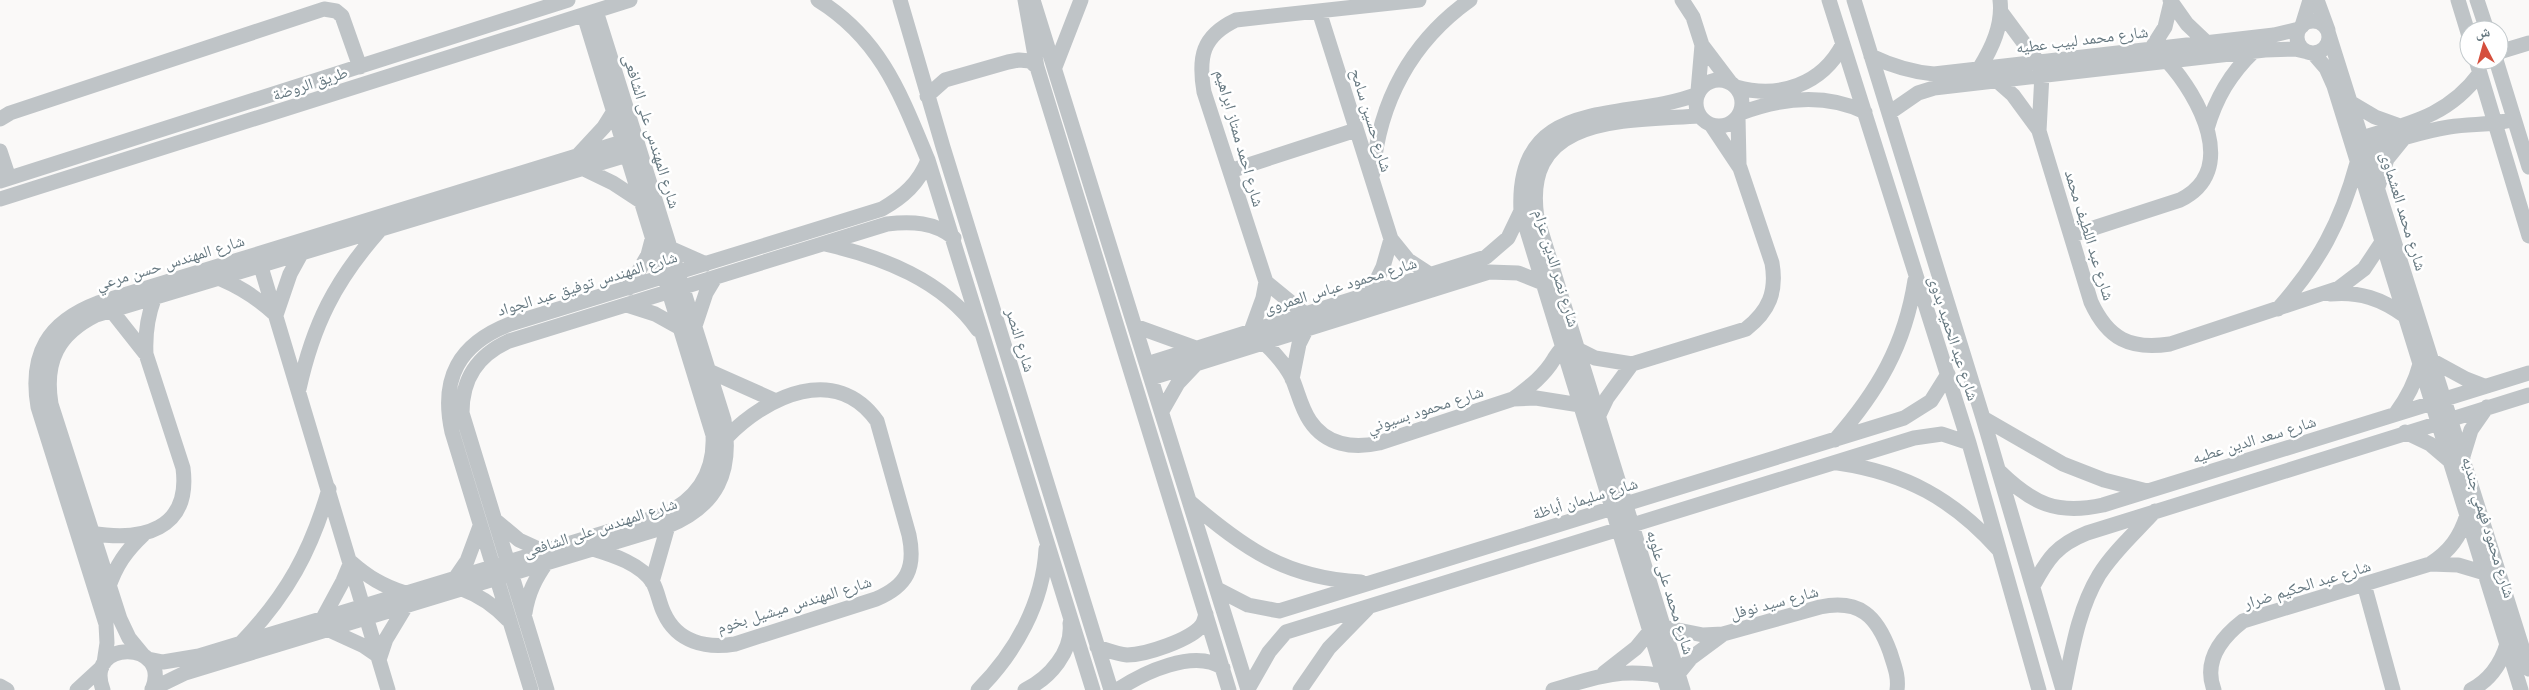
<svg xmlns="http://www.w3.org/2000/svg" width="2529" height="690" viewBox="0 0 2529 690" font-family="'Open Sans','Noto Naskh Arabic',sans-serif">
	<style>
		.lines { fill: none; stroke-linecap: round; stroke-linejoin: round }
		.minor { stroke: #bfc4c7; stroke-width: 15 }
		.labels { text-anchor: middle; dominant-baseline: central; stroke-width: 5; stroke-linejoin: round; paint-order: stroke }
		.street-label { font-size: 16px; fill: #667880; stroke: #fff }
	</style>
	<rect width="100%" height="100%" fill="#faf9f8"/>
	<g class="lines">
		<path class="minor" d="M 818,0 C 881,39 901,95 928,160 L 1093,690
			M 900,0 L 943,147 L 1111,690
			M 1025,0 L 1037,67 L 1229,690
			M 1033,0 L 1248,690
			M 1682,0 L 1693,17 L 1702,45 L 1730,82
			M 1829,0 L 1969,443 L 2039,690
			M 1854,0 L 1983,418 L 2063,690
			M 2170,0 L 2187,24 L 2207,43
			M 2317,0 L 2328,30
			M 2458,0 L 2469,36
			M 2477,0 L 2487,30
			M 1319,11 L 1391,239 L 1408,260 L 1431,275
			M 2001,12 L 2038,62
			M2297 37a16 16 0 1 1 32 0a16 16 0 1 1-32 0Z
			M 2302,26 L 2310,0
			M 2329,35 L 2529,669
			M 2151,49 L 2165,27 L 2171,2
			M 2499,52 L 2529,43
			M 2313,53 L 2326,68 L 2334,86 L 2521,690
			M 1871,56 C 1892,66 1911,72 1934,74 L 2274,35 L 2299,29
			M 2476,60 L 2529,236
			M 2496,60 L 2529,167
			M 1055,67 L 1081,0
			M 1979,69 C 1992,48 2003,25 2000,0
			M 2042,74 L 2039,131 L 2091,302 C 2108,339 2130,350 2170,344 L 2339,288 L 2364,269 L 2382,242
			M1696 103a23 23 0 1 1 46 0a23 23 0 1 1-46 0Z
			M 1996,80 L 2013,95 L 2038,129
			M 1736,87 C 1779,99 1822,85 1843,44
			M 1698,91 L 1702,45
			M 927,96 L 945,80 L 1008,62 L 1019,60 L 1030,61 L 1037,67
			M 2353,104 L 2375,117 L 2400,126
			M 1741,113 C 1781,98 1825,93 1865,112
			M 1889,113 L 1918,93 L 1934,88 L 2265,50 L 2295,49 L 2308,52
			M 1738,117 L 1739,164
			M 0,119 L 10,113 L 324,9 L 336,11 L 342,16 L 360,67
			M 2207,129 C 2216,98 2230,74 2254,51
			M 2355,140 C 2406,124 2447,118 2480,73
			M 0,151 L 9,178
			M 2359,153 C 2388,143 2418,132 2449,127 C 2472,123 2492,126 2514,119
			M 579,154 L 604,127 L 614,111
			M 582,168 L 613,183 L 642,202
			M 1230,171 L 1356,130
			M 1373,173 C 1379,102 1411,42 1470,0
			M 0,181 L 568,0
			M 2378,187 L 2387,159 L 2404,138
			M 0,199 L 630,0
			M 2072,235 L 2180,200 C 2240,171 2199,96 2167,61
			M 825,244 C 882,257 943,280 978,330
			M 670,248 L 706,264
			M 258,257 L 388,690
			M 221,279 C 242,288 259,299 276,315 L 290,274 L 301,254
			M 629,288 L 648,255 L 653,236
			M 1370,294 L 1383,267 L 1391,239
			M 2330,294 C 2359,291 2382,299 2405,316
			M 627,305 L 655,314 L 682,329
			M 2278,309 C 2319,263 2341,222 2357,163
			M 111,310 L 145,353
			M 1305,314 L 1266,282 L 1204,92 C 1198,57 1202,36 1236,20 L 1419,0
			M 695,326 L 706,293 L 715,278
			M 1135,326 L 1196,348
			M 1251,331 L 1263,298 L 1266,282
			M 1263,342 C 1275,353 1285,364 1292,378 C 1298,392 1301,408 1310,421 C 1326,445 1353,449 1379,443 L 1513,399 L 1536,398 L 1580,405
			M 1577,349 L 1595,358 L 1632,364 L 1746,329 C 1769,311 1777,292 1772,263 L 1740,168 L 1712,126
			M 2433,361 L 2466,379 L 2484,386
			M 1147,364 L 1486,257 L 1508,238 L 1521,211
			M 709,371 L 774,400
			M 1151,378 L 1489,272 L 1518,273 L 1543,283
			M 1292,379 L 1299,344 L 1307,328
			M 299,389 C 313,325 335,281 379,231
			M 1513,399 C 1529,387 1544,376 1554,359 C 1558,353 1561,347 1568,345
			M 1162,411 L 1178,383 L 1196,364
			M 2396,413 C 2408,397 2415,383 2420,364
			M 1598,417 L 1607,398 L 1632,364
			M 1983,418 L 2063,464 L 2104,480 L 2147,491
			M 2405,432 L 2430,444 L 2450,461
			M 1835,440 C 1878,391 1905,345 1915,280
			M 2463,456 L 2471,430 L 2487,407
			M 1838,463 C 1906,473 1953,499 1998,549
			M 2000,472 C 2033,504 2057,515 2103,505 L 2529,373
			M 1190,502 C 1245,549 1286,578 1361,582
			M 495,520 L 519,540 L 543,551
			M 91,533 C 142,542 191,530 183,468 L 146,354 C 145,334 147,318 154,299
			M 593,549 C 613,555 641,564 653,583 C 658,592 659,603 664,613 C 677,642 706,649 735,644 L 876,599 C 907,586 916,568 909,535 L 877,421 C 836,363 767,396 727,437
			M 2430,564 C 2450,551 2460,537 2467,515
			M 456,577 L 467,561 L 480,526
			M 652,582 L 668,526
			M 2364,584 L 2393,690
			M 2033,586 C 2048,558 2057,545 2087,533 L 2529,395
			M 108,589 C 116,565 126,551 144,534
			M 462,589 C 481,596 494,605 508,620
			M 1217,589 L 1248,605 L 1279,611 L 1904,418 L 1931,401 L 1948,374
			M 525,613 C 528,593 535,579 547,562
			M 323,618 L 343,581 L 351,562 C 368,577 383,586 405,593
			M 1663,627 L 1703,635 L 1723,634 L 1820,607 C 1860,599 1877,616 1890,652 C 1894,665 1899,676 1897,690
			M 329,630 L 364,646 L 380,657 L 386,639 L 406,606
			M 242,642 C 287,595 311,551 329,489
			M 1097,647 C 1107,650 1117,654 1127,655 C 1145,655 1191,640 1202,625 C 1204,622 1205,617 1206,614
			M 143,655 L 129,638 L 120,619 L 51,404 C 44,361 58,334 96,315 L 637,152
			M 148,659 L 163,662 L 199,656 L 663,515 C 698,499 715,473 713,435 L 584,15
			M 104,663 L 107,643 L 106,624 L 38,407 C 29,354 48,322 98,303 L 632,139
			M 1604,673 L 1636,648 L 1650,631
			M 1678,674 L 1691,658 L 1722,635
			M 0,686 L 7,690
			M 152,689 L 185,673 L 668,526 C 717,506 733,472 724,420 L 596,11
			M 1248,689 L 1269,652 L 1286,632 L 1914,438 L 1942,434 L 1969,443
			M 77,690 L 102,667
			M 103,690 C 83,638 173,640 152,690
			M 531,690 L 452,432 C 440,378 459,344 510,324 L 882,209 C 903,197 919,183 928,160
			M 547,690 L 462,413 C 462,378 478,355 509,341 L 887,224 C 911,221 935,222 954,238
			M 978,690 C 1016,652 1043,603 1046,549
			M 1025,690 C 1050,678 1073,651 1070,623
			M 1117,690 C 1143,673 1194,648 1223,668
			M 1300,690 L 1329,648 L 1367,609
			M 1553,690 C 1596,677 1619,668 1664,676
			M 1668,690 L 1521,211 C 1515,93 1624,123 1698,94
			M 1683,690 L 1537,218 C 1521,114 1627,121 1699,116
			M 2064,690 C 2072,651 2078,610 2099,575 C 2114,551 2136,532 2155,511
			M 2214,690 C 2203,661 2221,638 2243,621 L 2430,564 L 2458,565 L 2485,573
			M 2471,690 C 2490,680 2501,664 2507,644"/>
	</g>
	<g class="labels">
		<g class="street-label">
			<text transform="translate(2082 39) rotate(-7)">شارع محمد لبيب عطيه</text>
			<text transform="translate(310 83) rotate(-18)">طريق الروضة</text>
			<text transform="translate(1372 120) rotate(73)">شارع حسين سامح</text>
			<text transform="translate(652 131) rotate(73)">شارع المهندس على الشافعى</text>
			<text transform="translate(1240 138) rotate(74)">شارع احمد ممتاز ابراهيم</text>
			<text transform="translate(2404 211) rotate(73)">شارع محمد العشماوى</text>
			<text transform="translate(2090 235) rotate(73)">شارع عبد اللطيف محمد</text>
			<text transform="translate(170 262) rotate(-17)">شارع المهندس حسن مرعي</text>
			<text transform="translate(1557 268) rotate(73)">شارع نصر الدين عزام</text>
			<text transform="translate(587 283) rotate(-17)">شارع المهندس توفيق عبد الجواد</text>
			<text transform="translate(1340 285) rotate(-17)">شارع محمود عباس العمروى</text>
			<text transform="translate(1954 338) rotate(72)">شارع عبد الحميد بدوى</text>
			<text transform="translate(1021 340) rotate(73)">شارع النصر</text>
			<text transform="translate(1425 409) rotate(-18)">شارع محمود بسيوني</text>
			<text transform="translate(2254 439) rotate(-17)">شارع سعد الدين عطيه</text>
			<text transform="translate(1585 498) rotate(-17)">شارع سليمان أباظة</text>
			<text transform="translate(600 527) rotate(-18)">شارع المهندس على الشافعى</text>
			<text transform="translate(2489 527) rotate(73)">شارع محمود فهمي جنديه</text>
			<text transform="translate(2307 584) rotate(-17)">شارع عبد الحكيم ضرار</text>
			<text transform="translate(1671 592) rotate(73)">شارع محمد على علوبه</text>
			<text transform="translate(1774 602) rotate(-15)">شارع سيد نوفل</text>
			<text transform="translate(794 604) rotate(-17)">شارع المهندس ميشيل بخوم</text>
		</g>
	</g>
	<g transform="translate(2484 45) rotate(354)"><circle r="24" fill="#ffffff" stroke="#c2c9cc"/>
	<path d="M0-4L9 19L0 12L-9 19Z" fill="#d54f3d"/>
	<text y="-8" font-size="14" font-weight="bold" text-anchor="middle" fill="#667880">ش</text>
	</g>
</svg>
